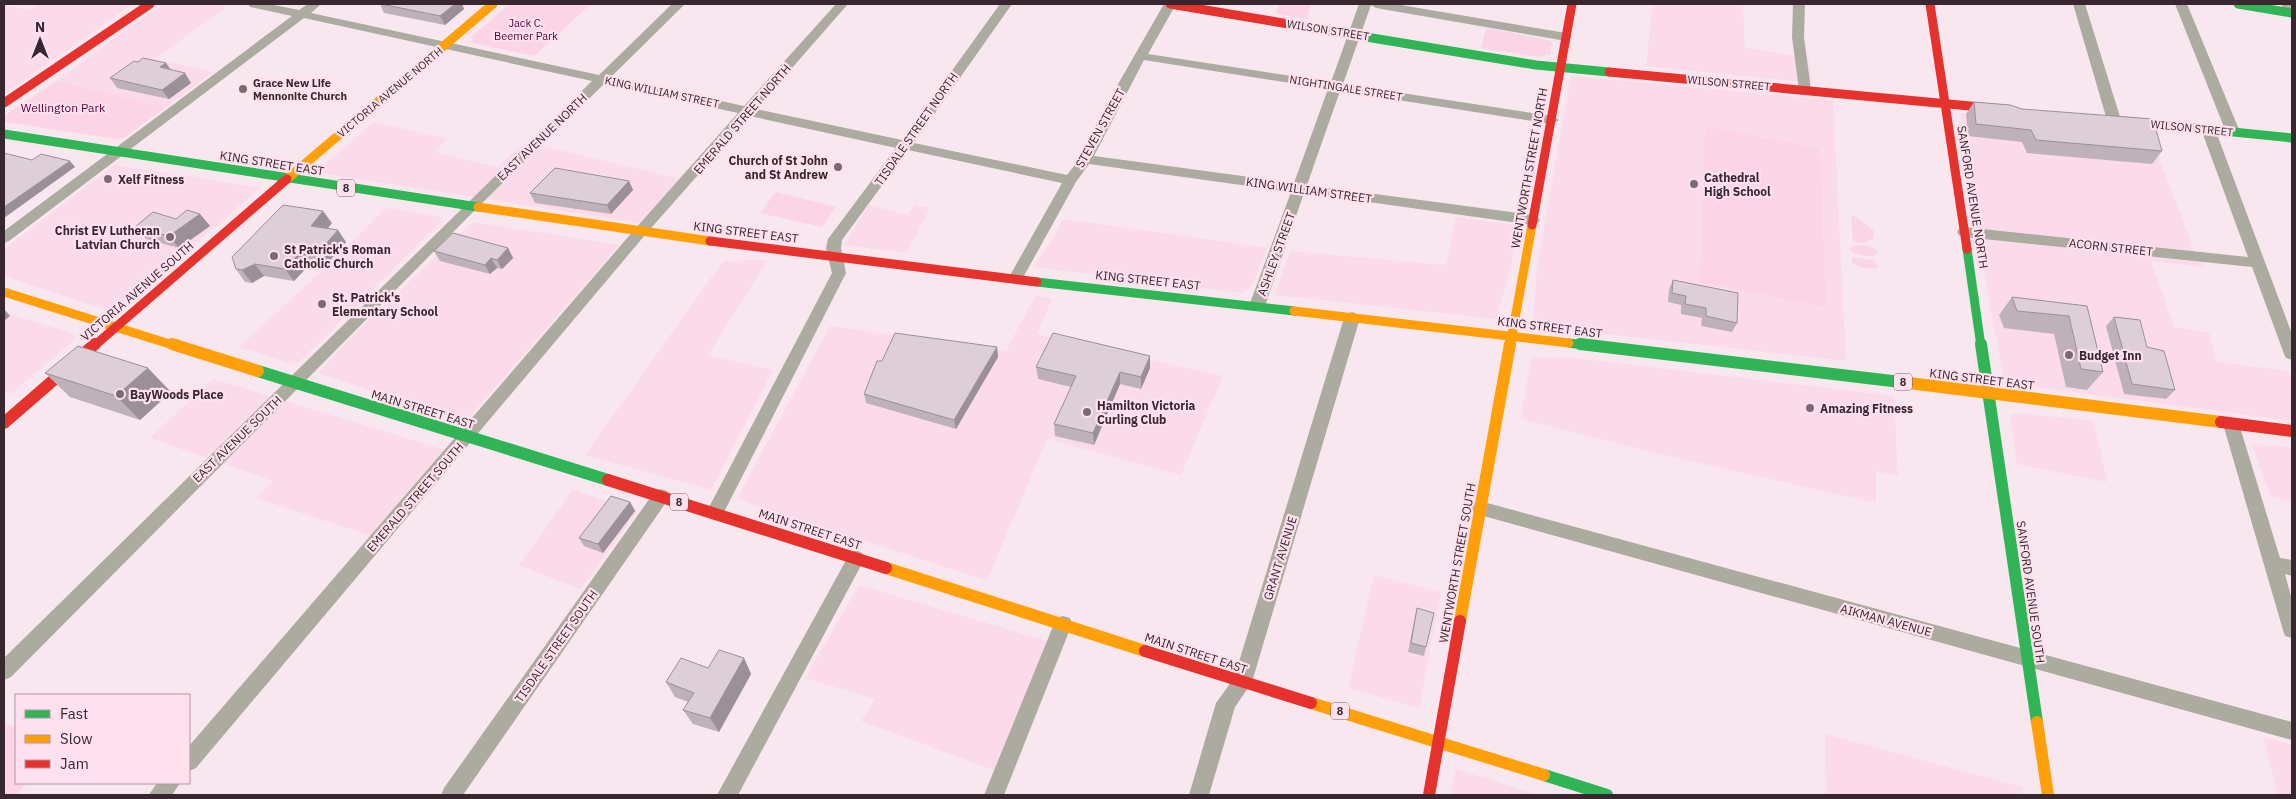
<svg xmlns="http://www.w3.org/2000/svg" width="2296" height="799" viewBox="0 0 2296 799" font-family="'IBM Plex Sans',sans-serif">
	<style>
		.built { fill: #fbdbea }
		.green { fill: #fbd4e5 }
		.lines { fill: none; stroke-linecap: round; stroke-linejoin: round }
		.street { fill: #acab9f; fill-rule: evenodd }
		.fast-far1 { stroke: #30b455; stroke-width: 9 }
		.fast { stroke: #30b455; stroke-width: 12 }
		.slow-far1 { stroke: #ff9f0a; stroke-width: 9 }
		.slow { stroke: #ff9f0a; stroke-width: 12 }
		.jam-far1 { stroke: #e5322d; stroke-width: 9 }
		.jam { stroke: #e5322d; stroke-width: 12 }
		.wall { fill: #beb1ba }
		.shaded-wall { fill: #9b9097 }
		.building { fill: #ddced8; stroke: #9b9097 }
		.poi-dot { fill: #7b6a72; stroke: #fee1ed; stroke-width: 2 }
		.labels { text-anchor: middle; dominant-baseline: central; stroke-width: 4.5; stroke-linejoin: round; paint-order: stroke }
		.far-park-label { font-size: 11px; fill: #580238; stroke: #fee1ed }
		.far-street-label { font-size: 11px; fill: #38272f; stroke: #fee1ed }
		.far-poi-label { font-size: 11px; font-weight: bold; fill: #38272f; stroke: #fee1ed; text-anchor: start }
		.shield { fill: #fee1ed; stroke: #735f68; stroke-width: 1 }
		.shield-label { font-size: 11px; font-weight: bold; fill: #38272f }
		.park-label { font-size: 12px; fill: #580238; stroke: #fee1ed }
		.street-label { font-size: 12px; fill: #38272f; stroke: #fee1ed }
		.poi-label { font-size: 12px; font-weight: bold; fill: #38272f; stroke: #fee1ed; text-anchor: start }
	</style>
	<rect width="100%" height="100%" fill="#f8e7ee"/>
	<path class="built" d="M 39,4 L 133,4 L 4,94 L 4,5 L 28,10 Z
		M 164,4 L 216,4 L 227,7 L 154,59 L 213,72 L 166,107 L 57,81 L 118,35 Z
		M 1653,4 L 1743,4 L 1745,48 L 1809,58 L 1812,83 L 1646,66 Z
		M 1571,76 L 1833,100 L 1846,361 L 1533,326 L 1537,267 Z
		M 1960,113 L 2150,134 L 2194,250 L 2203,267 L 2151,261 L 2174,327 L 2209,333 L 2217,362 L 2288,371 L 2292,382 L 2292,421 L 2005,383 L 1990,307 Z
		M 374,122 L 447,139 L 434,152 L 497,167 L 526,142 L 680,179 L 640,223 L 320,173 L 322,167 Z
		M 115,165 L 260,188 L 114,312 L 4,276 L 4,249 Z
		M 868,205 L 908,215 L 915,205 L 930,208 L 907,253 L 844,245 Z
		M 385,208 L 439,217 L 441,222 L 300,361 L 292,364 L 239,347 L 334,260 Z
		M 1456,217 L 1509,224 L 1518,231 L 1510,270 L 1496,319 L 1275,295 L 1290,251 L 1444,265 L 1447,262 Z
		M 1063,219 L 1213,240 L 1267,248 L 1252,286 L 1242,293 L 1033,267 L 1055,235 Z
		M 473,222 L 619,245 L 465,422 L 318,373 L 363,325 Z
		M 768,260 L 708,355 L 773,370 L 711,490 L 585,455 L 723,261 Z
		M 1035,296 L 1052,299 L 1037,334 L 1223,376 L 1181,475 L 1047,439 L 987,581 L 737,499 L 830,326 L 1006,351 Z
		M 4,312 L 74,334 L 76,338 L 11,394 L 4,391 Z
		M 1531,357 L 1566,357 L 1894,396 L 1898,476 L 1876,471 L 1876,503 L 1668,456 L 1521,419 Z
		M 213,379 L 446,450 L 371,536 L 256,498 L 273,481 L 150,438 Z
		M 2019,413 L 2094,421 L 2107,482 L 2017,464 L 2010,415 Z
		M 2252,444 L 2292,447 L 2292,502 L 2270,496 Z
		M 573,490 L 638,511 L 580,589 L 519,565 Z
		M 1374,575 L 1441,592 L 1419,708 L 1348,688 Z
		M 859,585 L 1047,641 L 996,771 L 861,721 L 875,699 L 805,678 Z
		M 1825,734 L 2022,787 L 2023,795 L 1826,795 Z
		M 2263,737 L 2292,745 L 2292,795 L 2278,795 Z
		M 1456,769 L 1538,795 L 1450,795 Z"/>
	<path class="green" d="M 510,4 L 591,4 L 534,56 L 473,43 L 471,37 Z
		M 1279,4 L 1311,4 L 1307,19 L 1276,14 Z
		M 1486,28 L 1547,40 L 1552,42 L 1550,54 L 1539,57 L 1481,48 Z
		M 57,81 L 166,107 L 125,137 L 118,139 L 4,122 L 4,116 Z
		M 1705,127 L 1819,148 L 1826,307 L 1700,282 Z
		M 776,192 L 836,207 L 822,227 L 760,213 Z
		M 1851,216 L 1856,217 L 1874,231 L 1874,238 L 1864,243 L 1853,241 Z
		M 1862,245 L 1873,247 L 1877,252 L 1876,255 C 1868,257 1855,255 1850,250 L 1853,246 Z
		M 1852,257 L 1873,260 L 1878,267 C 1871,270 1856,268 1851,261 Z
		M 4,723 L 16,728 L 16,783 L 27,783 L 16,795 L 4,795 Z"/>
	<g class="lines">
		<path class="street" d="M 248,4 L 269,4 L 299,10 L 308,4 L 321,4 L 311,13 L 599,75 L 672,4 L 685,4 L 611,77 L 744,106 L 836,4 L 848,4 L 756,109 L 902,140 L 1000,4 L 1012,4 L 914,143 L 1067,175 L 1080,158 L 1106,105 L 1164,4 L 1176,4 L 1148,54 L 1331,82 L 1359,4 L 1395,4 L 1566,33 L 1572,37 L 1566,41 L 1376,8 L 1371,5 L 1343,84 L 1552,116 L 1559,120 L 1552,124 L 1340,91 L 1307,185 L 1533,215 L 1538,217 L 1540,220 L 1538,223 L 1533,225 L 1304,193 L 1265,306 L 1262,310 L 1252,310 L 1249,306 L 1291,192 L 1089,164 L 1076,182 L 1020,283 L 1010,283 L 1008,279 L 1062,183 L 908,150 L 842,240 L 841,248 L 846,273 L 721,518 L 715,520 L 709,518 L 706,513 L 832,273 L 826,248 L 828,239 L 896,148 L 750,116 L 645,235 L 196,768 L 189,771 L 189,746 L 635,229 L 738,113 L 604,84 L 475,210 L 11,677 L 4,680 L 4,658 L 592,81 L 304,18 L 9,241 L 4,243 L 4,231 L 292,16 L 250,7 ZM 1144,60 L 1328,89 L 1294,183 L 1094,156 Z
			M 1793,4 L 1805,4 L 1804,37 L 1811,90 L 1805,94 L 1799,90 L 1792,37 Z
			M 2073,4 L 2085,4 L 2121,120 L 2119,123 L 2109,123 L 2107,120 Z
			M 2175,4 L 2187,4 L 2240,132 L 2238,135 L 2228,135 L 2226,132 Z
			M 2281,4 L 2292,4 L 2292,18 L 2288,17 Z
			M 2208,125 L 2215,129 L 2292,334 L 2292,360 L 2286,358 L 2284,354 L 2252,267 L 1964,237 L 1959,235 L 1957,232 L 1959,229 L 1964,227 L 2248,257 L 2201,129 Z
			M 1352,312 L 1357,314 L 1360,318 L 1252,682 L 1235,707 L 1209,795 L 1189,795 L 1216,703 L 1234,678 L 1344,318 L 1347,314 Z
			M 2231,418 L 2237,419 L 2239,424 L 2280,558 L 2292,560 L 2292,576 L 2285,574 L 2292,600 L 2292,638 L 2285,636 L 2283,630 L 2223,424 L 2225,419 Z
			M 661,489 L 667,491 L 670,496 L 667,501 L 463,795 L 441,795 L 444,788 L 655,491 Z
			M 1480,501 L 2292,722 L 2292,740 L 1480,515 L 1474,513 L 1471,508 L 1474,503 Z
			M 856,550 L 862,553 L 865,558 L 738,795 L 717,795 L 850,553 Z
			M 1063,616 L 1070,618 L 1072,624 L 1004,795 L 984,795 L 1054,624 L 1056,618 Z
			M 157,783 L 180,783 L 172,795 L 149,795 Z"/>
		<path class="fast-far1" d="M 2238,4 L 2292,13
			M 1354,35 L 1536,65 L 1609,72
			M 2123,121 L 2292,138
			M 4,134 L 478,207
			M 1967,249 L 1981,346
			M 1037,282 L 1294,311
			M 1569,343 L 1591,346"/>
		<path class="fast" d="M 1580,344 L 1909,383
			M 1981,344 L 2037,722
			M 258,371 L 608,480
			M 1544,775 L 1607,795"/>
		<path class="slow-far1" d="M 287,179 L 493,4
			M 478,207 L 710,241
			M 4,292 L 176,346
			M 1294,311 L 1569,343
			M 1510,346 L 1532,225"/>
		<path class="slow" d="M 172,344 L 258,371
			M 1909,383 L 2221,422
			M 886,568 L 1145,651
			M 1460,621 L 1510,344
			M 1311,703 L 1544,775
			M 2037,722 L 2048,795"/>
		<path class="jam-far1" d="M 1170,4 L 1354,35
			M 1930,4 L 1967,249
			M 1609,72 L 2002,109
			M 4,103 L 150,4
			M 1532,225 L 1572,4
			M 710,241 L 1037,282
			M 94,346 L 287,179"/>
		<path class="jam" d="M 2221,422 L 2292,431
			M 4,423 L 95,344
			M 608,480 L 886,568
			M 1145,651 L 1311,703
			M 1429,795 L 1460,621"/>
	</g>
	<path class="wall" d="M 380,4 L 462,4 L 464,9 L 445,25 L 384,13 Z
		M 138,62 L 166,63 L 171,70 L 191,83 L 169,99 L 117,88 L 110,78 Z
		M 1974,102 L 2162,151 L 2152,164 L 2027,153 L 2022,142 L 1968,136 L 1966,114 Z
		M 629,181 L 633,190 L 611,214 L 535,203 L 530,193 Z
		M 200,214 L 210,226 L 179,248 L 146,239 L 135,227 Z
		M 332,223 L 328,228 L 346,242 L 326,265 L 311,263 L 294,281 L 264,276 L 252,283 L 245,282 L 236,269 Z
		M 508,248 L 513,258 L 502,269 L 497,268 L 490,274 L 440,261 L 434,251 Z
		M 1673,280 L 1737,323 L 1732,332 L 1701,326 L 1702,318 L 1681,314 L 1681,305 L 1668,302 L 1669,289 Z
		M 2012,297 L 2087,306 L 2103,372 L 2087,390 L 2066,387 L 2054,334 L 2004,328 L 1999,315 Z
		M 2114,317 L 2147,347 L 2175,390 L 2166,399 L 2124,394 L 2106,326 Z
		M 997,347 L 998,357 L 956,429 L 866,403 L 864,394 L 882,361 Z
		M 1036,367 L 1150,368 L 1141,389 L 1120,384 L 1094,445 L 1055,436 L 1054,424 L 1071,387 L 1038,379 Z
		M 45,373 L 171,392 L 140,420 L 70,397 Z
		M 630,502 L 635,511 L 603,553 L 584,546 L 579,538 Z
		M 1417,608 L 1426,647 L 1424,656 L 1408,652 L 1415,616 Z
		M 744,658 L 751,674 L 719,732 L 693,724 L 683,710 L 688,702 L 675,697 L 666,682 L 708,668 Z"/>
	<path class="shaded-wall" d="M 455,4 L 462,4 L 464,9 L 445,25 L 440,16 Z
		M 166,63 L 172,72 L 160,67 Z
		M 185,73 L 191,83 L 169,99 L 162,90 Z
		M 70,161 L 75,167 L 4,218 L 4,207 Z
		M 629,181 L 633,190 L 611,214 L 607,205 Z
		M 323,211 L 332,223 L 320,238 L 311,226 Z
		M 200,214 L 210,226 L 179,248 L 169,236 Z
		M 338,230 L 346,242 L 326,265 L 318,253 Z
		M 508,248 L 513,258 L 502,269 L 497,260 Z
		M 302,250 L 311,263 L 294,281 L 285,269 Z
		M 491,258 L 497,268 L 490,274 L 485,265 Z
		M 255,264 L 264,276 L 252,283 L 242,270 Z
		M 4,309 L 10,316 L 4,321 Z
		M 997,347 L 998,357 L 956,429 L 954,420 Z
		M 1150,356 L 1150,368 L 1141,389 L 1141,377 Z
		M 148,368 L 171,392 L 140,420 L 116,396 Z
		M 1120,372 L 1120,384 L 1094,445 L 1093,433 Z
		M 630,502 L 635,511 L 603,553 L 598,544 Z
		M 744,658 L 751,674 L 719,732 L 710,718 Z"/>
	<path class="building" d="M 381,4 L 455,4 L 440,16 Z
		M 143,58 L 166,63 L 160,67 L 185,73 L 162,90 L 110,78 L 134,61 L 138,62 Z
		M 1974,102 L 2010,105 L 2022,109 L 2153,119 L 2162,151 L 2036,140 L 2031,130 L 1976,124 Z
		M 4,153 L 32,160 L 41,154 L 70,161 L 4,207 Z
		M 555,168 L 629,181 L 607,205 L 530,193 Z
		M 283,205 L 323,211 L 311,226 L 338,230 L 318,253 L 302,250 L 285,269 L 255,264 L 242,270 L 236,269 L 232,257 Z
		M 187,210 L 200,214 L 169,236 L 135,227 L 153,212 L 176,219 Z
		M 453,233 L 508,248 L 497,260 L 491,258 L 485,265 L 434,251 Z
		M 1673,280 L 1738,293 L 1737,323 L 1706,316 L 1706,308 L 1685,304 L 1686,296 L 1672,293 Z
		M 2012,297 L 2087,306 L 2103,372 L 2081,369 L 2069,316 L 2017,311 Z
		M 2114,317 L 2140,320 L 2147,347 L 2164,351 L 2175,390 L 2132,384 Z
		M 895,333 L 997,347 L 954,420 L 864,394 L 877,361 L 882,361 Z
		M 1053,333 L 1150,356 L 1141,377 L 1120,372 L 1093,433 L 1054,424 L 1076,376 L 1036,367 Z
		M 78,346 L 148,368 L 116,396 L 45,373 Z
		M 611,496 L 630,502 L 598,544 L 579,538 Z
		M 1417,608 L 1434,613 L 1426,647 L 1411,643 Z
		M 719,650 L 744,658 L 710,718 L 683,710 L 694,693 L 666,682 L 681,658 L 708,668 Z"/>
	<g class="poi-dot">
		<circle cx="243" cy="89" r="5"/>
		<circle cx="838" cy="167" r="5"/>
		<circle cx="108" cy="179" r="5"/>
		<circle cx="1694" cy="184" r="5"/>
		<circle cx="170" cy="237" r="5"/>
		<circle cx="274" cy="256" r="5"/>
		<circle cx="322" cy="304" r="5"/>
		<circle cx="2069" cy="355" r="5"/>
		<circle cx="120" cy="394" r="5"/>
		<circle cx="1810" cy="408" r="5"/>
		<circle cx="1087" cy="412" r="5"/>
	</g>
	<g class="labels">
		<g class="far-park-label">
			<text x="526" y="23">Jack C.<tspan x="526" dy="13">Beemer Park</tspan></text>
		</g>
		<g class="far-street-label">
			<text transform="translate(1328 30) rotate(9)">WILSON STREET</text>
			<text transform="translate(1729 83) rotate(5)">WILSON STREET</text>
			<text transform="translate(1346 88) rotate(9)">NIGHTINGALE STREET</text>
			<text transform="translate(390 92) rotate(-40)">VICTORIA AVENUE NORTH</text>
			<text transform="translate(662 92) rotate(12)">KING WILLIAM STREET</text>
			<text transform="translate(2192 128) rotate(6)">WILSON STREET</text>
		</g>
		<g class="far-poi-label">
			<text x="253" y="83">Grace New Life<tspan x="253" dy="13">Mennonite Church</tspan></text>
		</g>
		<g class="shield">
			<rect x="337" y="179.5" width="18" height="17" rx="4"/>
			<rect x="1894" y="373.5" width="18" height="17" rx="4"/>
			<rect x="670" y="493.5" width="18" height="17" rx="4"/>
			<rect x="1331" y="702.5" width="18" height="17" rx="4"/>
		</g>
		<g class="shield-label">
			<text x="346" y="188">8</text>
			<text x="1903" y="382">8</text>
			<text x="679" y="502">8</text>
			<text x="1340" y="711">8</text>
		</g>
		<g class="park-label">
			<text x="63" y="107">Wellington Park</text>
		</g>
		<g class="street-label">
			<text transform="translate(742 119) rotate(-49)">EMERALD STREET NORTH</text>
			<text transform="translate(1100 128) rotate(-61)">STEVEN STREET</text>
			<text transform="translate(916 129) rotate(-55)">TISDALE STREET NORTH</text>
			<text transform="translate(542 137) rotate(-44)">EAST AVENUE NORTH</text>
			<text transform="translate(272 163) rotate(9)">KING STREET EAST</text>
			<text transform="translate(1529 168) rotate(-80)">WENTWORTH STREET NORTH</text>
			<text transform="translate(1309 190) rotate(8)">KING WILLIAM STREET</text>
			<text transform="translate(1973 197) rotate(81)">SANFORD AVENUE NORTH</text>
			<text transform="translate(746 232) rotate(7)">KING STREET EAST</text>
			<text transform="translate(2111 247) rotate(6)">ACORN STREET</text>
			<text transform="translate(1276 254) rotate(-70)">ASHLEY STREET</text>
			<text transform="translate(1148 280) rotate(6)">KING STREET EAST</text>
			<text transform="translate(137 291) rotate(-41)">VICTORIA AVENUE SOUTH</text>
			<text transform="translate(1550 327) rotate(7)">KING STREET EAST</text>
			<text transform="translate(1982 379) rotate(7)">KING STREET EAST</text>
			<text transform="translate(423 409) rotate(17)">MAIN STREET EAST</text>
			<text transform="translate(237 439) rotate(-44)">EAST AVENUE SOUTH</text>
			<text transform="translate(415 497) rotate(-49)">EMERALD STREET SOUTH</text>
			<text transform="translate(810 529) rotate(18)">MAIN STREET EAST</text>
			<text transform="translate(1280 558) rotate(-73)">GRANT AVENUE</text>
			<text transform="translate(1457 563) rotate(-80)">WENTWORTH STREET SOUTH</text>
			<text transform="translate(2031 592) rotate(82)">SANFORD AVENUE SOUTH</text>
			<text transform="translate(1886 620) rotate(15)">AIKMAN AVENUE</text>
			<text transform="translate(556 646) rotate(-55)">TISDALE STREET SOUTH</text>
			<text transform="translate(1196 653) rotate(18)">MAIN STREET EAST</text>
		</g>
		<g class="poi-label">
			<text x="828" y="160" text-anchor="end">Church of St John<tspan x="828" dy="14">and St Andrew</tspan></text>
			<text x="1704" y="177">Cathedral<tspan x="1704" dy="14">High School</tspan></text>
			<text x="118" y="179">Xelf Fitness</text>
			<text x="160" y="230" text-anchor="end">Christ EV Lutheran<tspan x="160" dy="14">Latvian Church</tspan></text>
			<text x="284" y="249">St Patrick's Roman<tspan x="284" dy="14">Catholic Church</tspan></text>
			<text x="332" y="297">St. Patrick's<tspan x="332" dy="14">Elementary School</tspan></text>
			<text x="2079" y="355">Budget Inn</text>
			<text x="130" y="394">BayWoods Place</text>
			<text x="1097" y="405">Hamilton Victoria<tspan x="1097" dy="14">Curling Club</tspan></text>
			<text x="1820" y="408">Amazing Fitness</text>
		</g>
	</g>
	<rect width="2296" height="799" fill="none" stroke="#38272f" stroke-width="10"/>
	<rect x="15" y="694" width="175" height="90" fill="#fee1ed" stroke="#af97a1"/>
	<rect x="25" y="710" width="25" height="8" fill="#30b455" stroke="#af97a1"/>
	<text x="60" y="719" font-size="15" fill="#38272f">Fast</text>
	<rect x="25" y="735" width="25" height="8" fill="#ff9f0a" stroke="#af97a1"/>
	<text x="60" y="744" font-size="15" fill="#38272f">Slow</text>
	<rect x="25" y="760" width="25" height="8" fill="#e5322d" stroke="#af97a1"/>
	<text x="60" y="769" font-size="15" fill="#38272f">Jam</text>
	<g transform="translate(40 40)" stroke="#fee1ed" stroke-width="4" paint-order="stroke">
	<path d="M0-4L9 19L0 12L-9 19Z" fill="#38272f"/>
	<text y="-8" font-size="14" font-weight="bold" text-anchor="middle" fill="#38272f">N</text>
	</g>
</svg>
